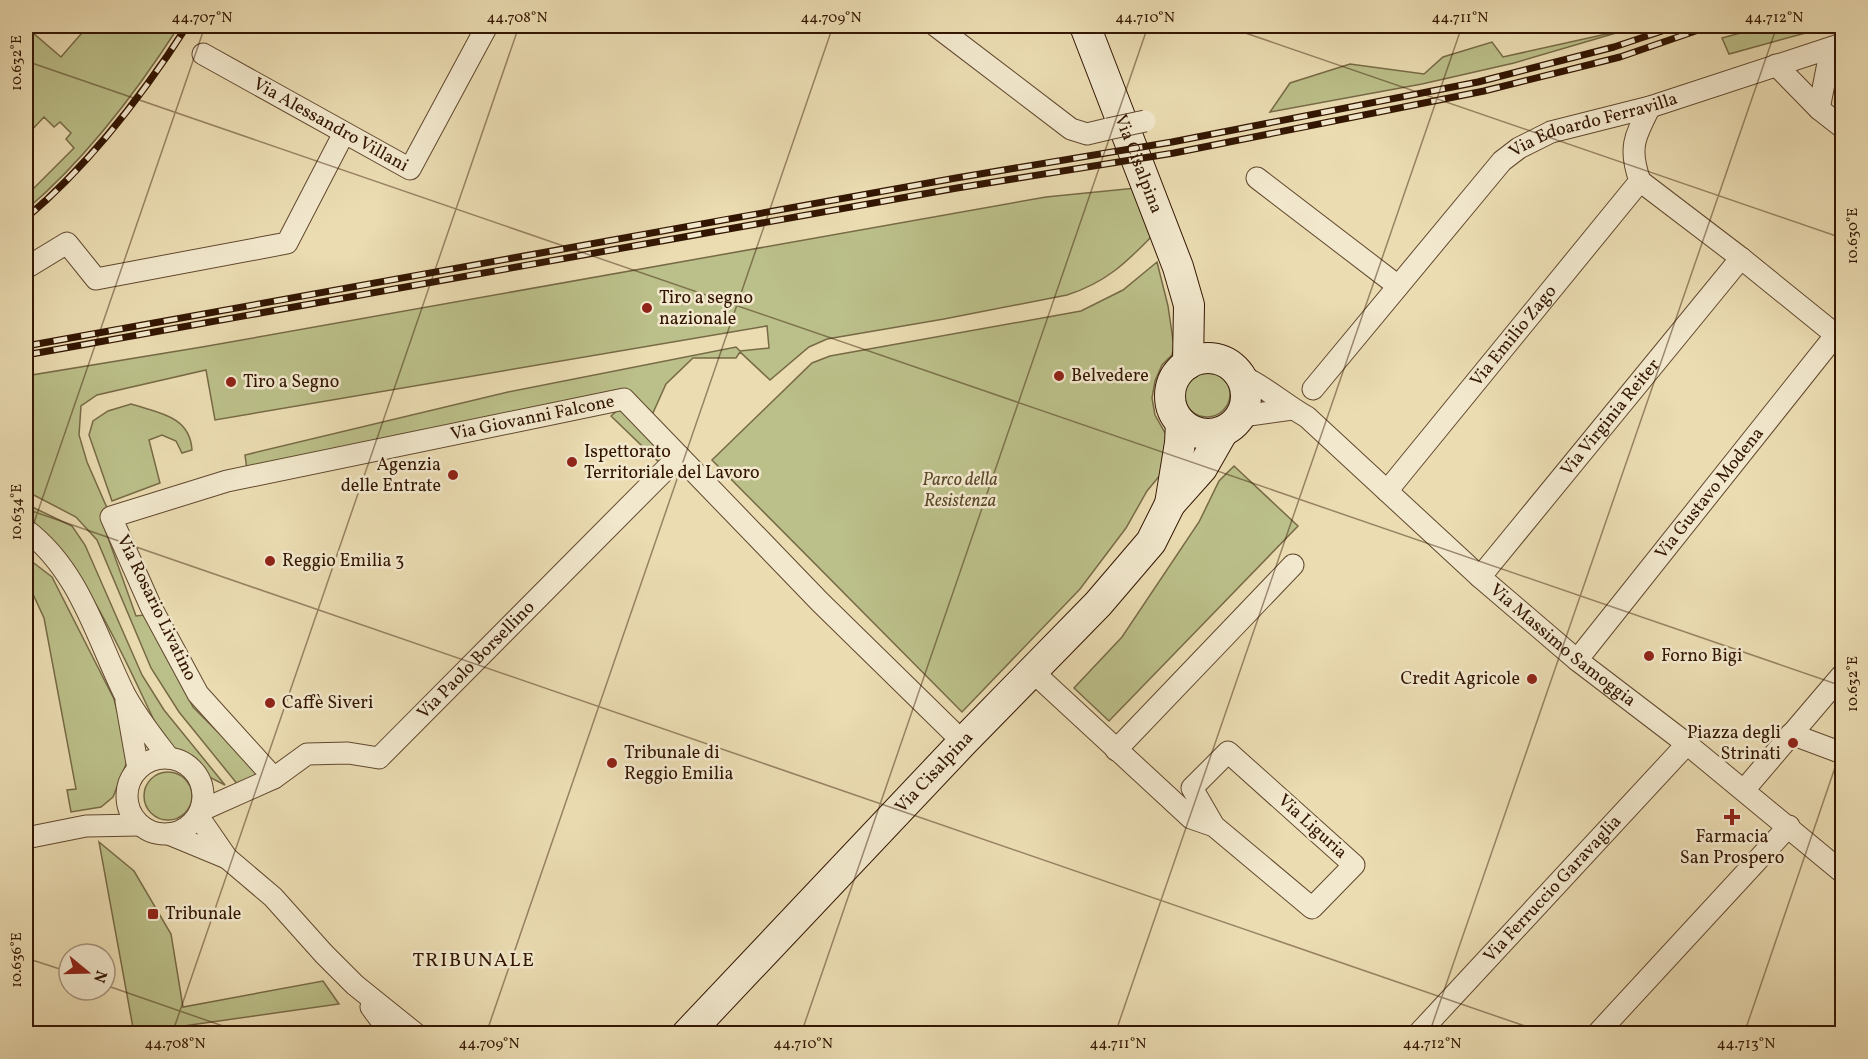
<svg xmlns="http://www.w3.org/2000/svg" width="1868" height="1059" viewBox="0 0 1868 1059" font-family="Vollkorn,serif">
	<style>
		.green { fill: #bbbf89; stroke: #776a46; stroke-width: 1.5 }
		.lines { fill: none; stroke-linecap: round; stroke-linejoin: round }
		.street-casing { stroke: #61482e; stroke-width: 23 }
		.secondary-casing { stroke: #331602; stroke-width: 32 }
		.street { stroke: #f2e8cd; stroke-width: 21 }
		.secondary { stroke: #f2e8cd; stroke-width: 30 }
		.rail-casing { stroke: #331602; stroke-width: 7 }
		.rail { stroke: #f2e8cd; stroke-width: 4.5; stroke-dasharray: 14; stroke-linecap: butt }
		.street-bridge-casing { stroke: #61482e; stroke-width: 23; stroke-linecap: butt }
		.street-bridge { stroke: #f2e8cd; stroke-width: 21 }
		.ticks { fill: none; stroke: #331602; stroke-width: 1.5; stroke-opacity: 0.45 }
		.poi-dot { fill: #8f2418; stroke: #f2e8cd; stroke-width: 2 }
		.labels { text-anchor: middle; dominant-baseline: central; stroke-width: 5; stroke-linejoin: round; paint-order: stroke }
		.street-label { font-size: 18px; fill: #331602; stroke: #f2e8cd }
		.poi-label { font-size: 18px; fill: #331602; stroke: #f2e8cd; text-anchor: start }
		.park-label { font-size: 18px; font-style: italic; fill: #5c492a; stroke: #f2e8cd }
		.neighbourhood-label { font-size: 20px; letter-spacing: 1.5px; fill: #331602; stroke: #f2e8cd }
		.neatline { fill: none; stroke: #331602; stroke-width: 2 }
		.ticks-label { font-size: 15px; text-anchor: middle; fill: #331602 }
	</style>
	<rect width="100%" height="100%" fill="#ebdcb2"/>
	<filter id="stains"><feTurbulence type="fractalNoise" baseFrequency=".00333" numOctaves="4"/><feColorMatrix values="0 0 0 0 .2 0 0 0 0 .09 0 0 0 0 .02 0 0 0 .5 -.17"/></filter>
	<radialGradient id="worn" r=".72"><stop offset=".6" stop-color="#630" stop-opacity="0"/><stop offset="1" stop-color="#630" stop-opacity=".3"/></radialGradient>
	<path class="green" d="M 88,26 L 179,26 C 136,93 87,158 26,210 L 26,196 L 74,148 L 66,139 L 71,133 L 60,122 L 54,127 L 44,117 L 26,136 L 26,27 L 61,57 Z
		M 1633,26 L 1640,26 L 1514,63 L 1422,84 L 1270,112 L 1290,83 L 1350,64 L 1424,74 L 1443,57 L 1492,42 L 1503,57 L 1620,31 Z
		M 1766,26 L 1831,26 L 1729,54 L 1722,38 Z
		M 1136,188 L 1153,235 C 1126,263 1105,283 1067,295 L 944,319 L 827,339 L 809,347 L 770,380 L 740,352 L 736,358 L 693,358 L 666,384 L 648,424 L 696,474 L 666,469 L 611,416 L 627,402 L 248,477 L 245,455 L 508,392 L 736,347 L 740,351 L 769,348 L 767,326 L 215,420 L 206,370 L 97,395 L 81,406 L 79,435 L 87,462 L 111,517 L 102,521 L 136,616 L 144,615 L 193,707 L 267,781 L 243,791 L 179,712 L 151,668 L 97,540 L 76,517 L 26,491 L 26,376 L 202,347 L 1046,197 Z
		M 1157,262 L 1168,306 L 1174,347 L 1172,355 L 1162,365 L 1155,381 L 1152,398 L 1155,415 L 1169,440 L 1166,468 L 1147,491 L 1126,528 L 1080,589 L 962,712 L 712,460 L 812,363 L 830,356 L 1081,311 L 1123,290 Z
		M1184 394a23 23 0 1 1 46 0a23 23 0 1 1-46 0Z
		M 131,404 C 159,413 190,416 192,450 L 182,453 L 176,441 L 162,435 L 149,440 L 160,483 L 112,501 L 89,435 L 93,421 L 108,411 Z
		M 1234,466 L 1298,526 L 1109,721 L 1074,688 L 1122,637 L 1199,522 L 1219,481 Z
		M 26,504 L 72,526 L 85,545 L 142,675 L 164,710 L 225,785 L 209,777 L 195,762 L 173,751 L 162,737 C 130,672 85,560 26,519 Z
		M 26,557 L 52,577 L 114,699 L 129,757 L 113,797 L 101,807 L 71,812 L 67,790 L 76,789 L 44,618 L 26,579 Z
		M144 796a24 24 0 1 1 48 0a24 24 0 1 1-48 0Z
		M 99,842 L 134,871 L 171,934 L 183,1007 L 323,981 L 339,1004 L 134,1033 Z"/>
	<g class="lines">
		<g class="street-casing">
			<g id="street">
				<path d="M 936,26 L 1071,129 L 1087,134 L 1108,129"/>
				<path id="s1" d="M 203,54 L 410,169 L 487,26"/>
				<path d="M 1776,65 L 1819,109 L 1842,127"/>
				<path d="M 1650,107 C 1635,136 1628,148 1640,181 L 1741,258 L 1836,335"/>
				<path d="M 1819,109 L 1831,48"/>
				<path d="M 1257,178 L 1398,286"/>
				<path d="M 26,268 L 67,243 L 96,279 L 287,243 L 344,133"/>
				<path id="s2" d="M 1242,376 C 1266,387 1284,404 1307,417 L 1480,577 L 1577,660 L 1687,744 L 1842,872"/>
				<path id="s3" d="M 1313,389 L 1502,161 L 1519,148 L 1551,132 L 1650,107 L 1842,44"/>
				<path d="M 1242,416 L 1292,409"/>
				<path id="s4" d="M 1387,491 L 1640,181"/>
				<path d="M 26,530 C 79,570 96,636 124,693 C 136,716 153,737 169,758"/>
				<path id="s5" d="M 1480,577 L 1741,258"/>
				<path id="s6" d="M 1577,660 L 1842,327"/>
				<path d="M 1032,671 L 1191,818 L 1214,826 L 1312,908 L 1354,865 L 1228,752 L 1192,788 L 1214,826"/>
				<path d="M 126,701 L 138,769"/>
				<path d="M 1791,734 L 1842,753"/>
				<path d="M 1116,750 L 1293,565"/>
				<circle cx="165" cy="796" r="38"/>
				<path id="s7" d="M 274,778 L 198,694 L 151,607 L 111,517 L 227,481 L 624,399 L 820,602 L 963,742"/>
				<path d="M 1744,790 L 1842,675"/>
				<path id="s8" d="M 200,811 L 274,778 L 307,754 L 348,753 L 379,758 L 679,456"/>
				<path d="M 198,816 L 227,858 L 273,897 L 324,954 L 355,985 L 416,1034"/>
				<path d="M 169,834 L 227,858"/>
				<path d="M 26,838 L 86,826 L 140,825"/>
				<path d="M 371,1007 L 391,1034"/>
				<path id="s9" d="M 1418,1034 L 1687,744"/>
				<path d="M 1597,1034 L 1789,826"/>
			</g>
		</g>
		<g class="secondary-casing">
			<g id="secondary">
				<path id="s10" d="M 1085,26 L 1178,267 L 1189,305 L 1188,364"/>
				<circle cx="1208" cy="396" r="38"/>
				<path d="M 1170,504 L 1180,443 L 1181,423"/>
				<path id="s11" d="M 687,1034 L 963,742 L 1098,604 L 1151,542 L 1170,504 L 1202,468 L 1222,433"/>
			</g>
		</g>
		<use href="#street" class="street"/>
		<use href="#secondary" class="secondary"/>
		<g class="rail-casing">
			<path id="rail" d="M 26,218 C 90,164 142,96 187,26
				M 26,346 L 956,178 L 1172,142 L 1478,82 L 1614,47 L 1677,26
				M 26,355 L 957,188 L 1174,153 L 1484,91 L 1620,57 L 1710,26"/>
		</g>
		<use href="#rail" class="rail"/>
		<g class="street-bridge-casing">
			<path id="street-bridge" d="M 1108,129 L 1145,121"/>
		</g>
		<use href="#street-bridge" class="street-bridge"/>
	</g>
	<path class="ticks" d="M 1225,26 L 1842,238M 26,61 L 1842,686M 26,509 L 1548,1034M 26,546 L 205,26M 26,958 L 69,972M 105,985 L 246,1034M 172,1034 L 519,26M 486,1034 L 833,26M 801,1034 L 1148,26M 1115,1034 L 1462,26M 1429,1034 L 1777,26M 1744,1034 L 1842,747"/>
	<g class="poi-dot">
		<circle cx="647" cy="308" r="6"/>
		<circle cx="1059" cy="376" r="6"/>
		<circle cx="231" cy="382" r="6"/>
		<circle cx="572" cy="462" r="6"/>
		<circle cx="453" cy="475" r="6"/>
		<circle cx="270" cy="561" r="6"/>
		<circle cx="1649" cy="656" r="6"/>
		<circle cx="1532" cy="679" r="6"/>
		<circle cx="270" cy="703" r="6"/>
		<circle cx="1793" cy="743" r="6"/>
		<circle cx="612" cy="763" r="6"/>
		<path d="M1729 808h6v6h6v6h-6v6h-6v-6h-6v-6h6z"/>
		<rect x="147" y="908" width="12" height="12" rx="3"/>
	</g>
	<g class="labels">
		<g class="street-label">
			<text stroke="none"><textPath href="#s1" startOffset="146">Via Alessandro Villani</textPath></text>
			<text stroke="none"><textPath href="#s3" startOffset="396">Via Edoardo Ferravilla</textPath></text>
			<text stroke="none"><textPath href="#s10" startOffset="148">Via Cisalpina</textPath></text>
			<text stroke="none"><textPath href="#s4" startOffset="200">Via Emilio Zago</textPath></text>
			<text stroke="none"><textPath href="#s7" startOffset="744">Via Giovanni Falcone</textPath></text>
			<text stroke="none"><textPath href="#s5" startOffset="206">Via Virginia Reiter</textPath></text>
			<text stroke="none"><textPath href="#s6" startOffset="213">Via Gustavo Modena</textPath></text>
			<text transform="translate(156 608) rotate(64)">Via Rosario Livatino</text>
			<text stroke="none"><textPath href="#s2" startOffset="420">Via Massimo Samoggia</textPath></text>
			<text stroke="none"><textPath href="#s8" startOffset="332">Via Paolo Borsellino</textPath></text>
			<text stroke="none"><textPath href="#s11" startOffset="360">Via Cisalpina</textPath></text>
			<text transform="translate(1312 827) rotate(42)">Via Liguria</text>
			<text stroke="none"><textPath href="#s9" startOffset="198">Via Ferruccio Garavaglia</textPath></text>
		</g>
		<g class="poi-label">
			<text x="659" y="298">Tiro a segno<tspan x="659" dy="21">nazionale</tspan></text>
			<text x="1071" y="376">Belvedere</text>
			<text x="243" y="382">Tiro a Segno</text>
			<text x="584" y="452">Ispettorato<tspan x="584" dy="21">Territoriale del Lavoro</tspan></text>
			<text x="441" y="465" text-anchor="end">Agenzia<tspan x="441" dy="21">delle Entrate</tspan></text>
			<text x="282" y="561">Reggio Emilia 3</text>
			<text x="1661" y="656">Forno Bigi</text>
			<text x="1520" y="679" text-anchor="end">Credit Agricole</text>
			<text x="282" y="703">Caffè Siveri</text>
			<text x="1781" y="733" text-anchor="end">Piazza degli<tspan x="1781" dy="21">Strinati</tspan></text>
			<text x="624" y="753">Tribunale di<tspan x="624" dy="21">Reggio Emilia</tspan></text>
			<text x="1732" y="837" text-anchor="middle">Farmacia<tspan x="1732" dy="21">San Prospero</tspan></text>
			<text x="165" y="914">Tribunale</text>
		</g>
		<g class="park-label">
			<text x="960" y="480">Parco della<tspan x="960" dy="21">Resistenza</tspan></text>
		</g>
		<g class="neighbourhood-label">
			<text x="474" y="961">TRIBUNALE</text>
		</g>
	</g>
	<rect width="1868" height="1059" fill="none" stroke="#ebdcb2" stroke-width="66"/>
	<g transform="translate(87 972) rotate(109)"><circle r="28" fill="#f2e8cd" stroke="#a6947c" stroke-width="1.5"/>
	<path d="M0-4.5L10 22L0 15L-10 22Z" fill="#8f2418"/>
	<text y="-9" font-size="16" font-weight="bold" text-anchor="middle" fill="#331602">N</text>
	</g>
	<rect x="33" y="33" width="1802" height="993" class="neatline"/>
	<g class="ticks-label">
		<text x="202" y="22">44.707°N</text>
		<text x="517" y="22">44.708°N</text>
		<text x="831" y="22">44.709°N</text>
		<text x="1145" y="22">44.710°N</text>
		<text x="1460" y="22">44.711°N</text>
		<text x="1774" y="22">44.712°N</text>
		<text transform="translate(16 63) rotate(-90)" y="5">10.632°E</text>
		<text transform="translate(1852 236) rotate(-90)" y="5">10.630°E</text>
		<text transform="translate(16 512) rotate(-90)" y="5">10.634°E</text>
		<text transform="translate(1852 684) rotate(-90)" y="5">10.632°E</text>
		<text transform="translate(16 960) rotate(-90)" y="5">10.636°E</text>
		<text x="175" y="1048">44.708°N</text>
		<text x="489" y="1048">44.709°N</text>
		<text x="803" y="1048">44.710°N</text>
		<text x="1118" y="1048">44.711°N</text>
		<text x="1432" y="1048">44.712°N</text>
		<text x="1746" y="1048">44.713°N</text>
	</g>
	<rect width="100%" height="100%" filter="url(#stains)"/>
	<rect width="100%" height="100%" fill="url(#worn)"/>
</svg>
